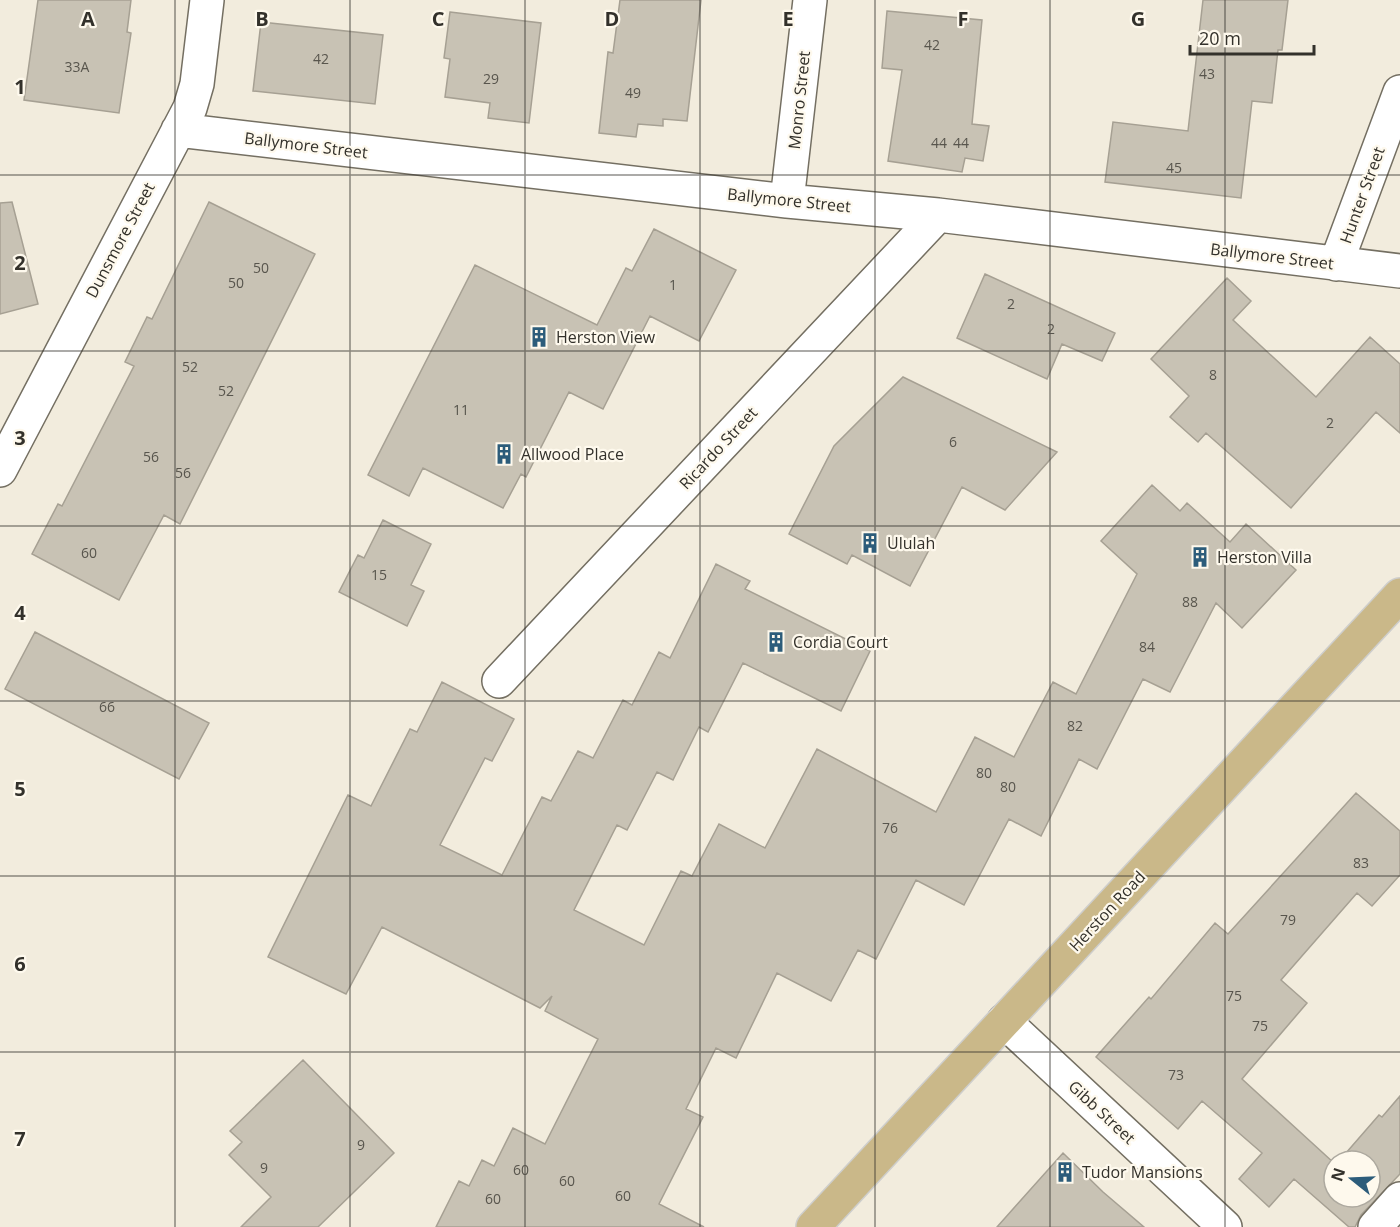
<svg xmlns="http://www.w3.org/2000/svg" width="1400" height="1227" viewBox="0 0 1400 1227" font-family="'Open Sans',sans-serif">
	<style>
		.building { fill: #c8c2b4; stroke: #a6a093; stroke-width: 1.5 }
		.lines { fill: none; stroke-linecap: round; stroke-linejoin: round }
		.minor-casing { stroke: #746f62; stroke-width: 36 }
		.major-casing { stroke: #cececc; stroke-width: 36 }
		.minor { stroke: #fff; stroke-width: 33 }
		.major { stroke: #cab889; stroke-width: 33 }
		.grid { fill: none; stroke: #33312b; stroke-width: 1.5; stroke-opacity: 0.55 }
		.labels { text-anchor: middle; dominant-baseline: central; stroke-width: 4.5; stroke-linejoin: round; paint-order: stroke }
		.number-label { font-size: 14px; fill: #58554d }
		.street-label { font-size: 16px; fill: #33312b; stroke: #fef9ed }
		.poi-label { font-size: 16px; fill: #33312b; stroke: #fef9ed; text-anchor: start }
		.grid-label { font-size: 20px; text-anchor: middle; font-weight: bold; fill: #33312b; stroke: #fef9ed; stroke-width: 4.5; stroke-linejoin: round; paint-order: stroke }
	</style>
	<rect width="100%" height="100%" fill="#f2ecdd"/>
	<path class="building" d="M 38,0 L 131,0 L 127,32 L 131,33 L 119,113 L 24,100 Z
		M 620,0 L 701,0 L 687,121 L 663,119 L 663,126 L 638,124 L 636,137 L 599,133 L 608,52 L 613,53 Z
		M 1203,0 L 1288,0 L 1282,50 L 1278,50 L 1272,103 L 1252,101 L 1241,198 L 1105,182 L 1113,122 L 1188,131 Z
		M 887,11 L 982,20 L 972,124 L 989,126 L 983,161 L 965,158 L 962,172 L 888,161 L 902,70 L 882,68 Z
		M 450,12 L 541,23 L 529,123 L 488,118 L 490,103 L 445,97 L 450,59 L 444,58 Z
		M 261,22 L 383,35 L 375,104 L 253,91 Z
		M 12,202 L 38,304 L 0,314 L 0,203 Z
		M 209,202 L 315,254 L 180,524 L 164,515 L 119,600 L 32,554 L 58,504 L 62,506 L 134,366 L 125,362 L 147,317 L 152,319 Z
		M 654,229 L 736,270 L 699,341 L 650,316 L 603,409 L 569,392 L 526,477 L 521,474 L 503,508 L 423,468 L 409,496 L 368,475 L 475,265 L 597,325 L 626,268 L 632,271 Z
		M 985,274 L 1115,333 L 1102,361 L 1062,344 L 1047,379 L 957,338 Z
		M 1227,278 L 1251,301 L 1233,320 L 1316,397 L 1370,337 L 1400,364 L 1400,433 L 1376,412 L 1291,508 L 1206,433 L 1198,442 L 1170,417 L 1189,396 L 1151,359 Z
		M 903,377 L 1057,452 L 1005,510 L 962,487 L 910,586 L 852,555 L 847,564 L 789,534 L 834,446 Z
		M 1152,485 L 1180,511 L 1187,503 L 1230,542 L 1246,524 L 1296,570 L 1242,628 L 1216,603 L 1170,692 L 1143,679 L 1097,769 L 1079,759 L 1041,836 L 1009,819 L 964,905 L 916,880 L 876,959 L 858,950 L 831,1001 L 777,973 L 736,1058 L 716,1048 L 686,1109 L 703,1117 L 659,1204 L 704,1227 L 436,1227 L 459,1181 L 469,1186 L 482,1160 L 494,1166 L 513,1128 L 545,1144 L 598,1039 L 545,1011 L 552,996 L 540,1008 L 382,927 L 346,994 L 268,957 L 348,795 L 371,806 L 410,729 L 417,732 L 442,682 L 514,719 L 492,761 L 485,758 L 440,845 L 502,875 L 542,797 L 551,801 L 578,751 L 593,758 L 623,700 L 632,705 L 659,652 L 670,658 L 716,564 L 750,581 L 745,589 L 870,651 L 841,711 L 743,663 L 708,732 L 699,727 L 673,780 L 657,772 L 627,830 L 617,825 L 574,910 L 644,945 L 681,871 L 692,876 L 719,824 L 765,848 L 817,749 L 936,812 L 975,737 L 1014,757 L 1053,682 L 1076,694 L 1137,574 L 1101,541 Z
		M 383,520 L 431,544 L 411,585 L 424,591 L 407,626 L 339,592 L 358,555 L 364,558 Z
		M 35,632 L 209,723 L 179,779 L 5,689 Z
		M 1356,793 L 1400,831 L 1400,875 L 1372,906 L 1357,893 L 1281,980 L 1307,1003 L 1242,1079 L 1334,1163 L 1334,1197 L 1370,1197 L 1370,1161 L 1339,1161 L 1379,1115 L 1382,1117 L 1400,1096 L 1400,1174 L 1361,1215 L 1355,1227 L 1349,1227 L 1294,1179 L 1269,1207 L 1239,1179 L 1262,1153 L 1202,1101 L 1178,1129 L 1096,1057 L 1149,997 L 1151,999 L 1215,923 L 1228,934 Z
		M 303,1060 L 394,1153 L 318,1227 L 241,1227 L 271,1197 L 229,1155 L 242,1142 L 230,1131 Z
		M 1063,1153 L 1103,1192 L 1144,1227 L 997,1227 Z"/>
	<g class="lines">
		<g class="minor-casing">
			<path id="minor" d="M 178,130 L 787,201 L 938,215 L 1400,271
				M 787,201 L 810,0
				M 1336,264 L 1400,92
				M 0,470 L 190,108 L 197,84 L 207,0
				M 499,681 L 938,215
				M 1004,1021 L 1225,1227
				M 1375,1227 L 1400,1199"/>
		</g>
		<g class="major-casing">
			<path id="major" d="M 813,1227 L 1400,595"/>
		</g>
		<use href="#minor" class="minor"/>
		<use href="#major" class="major"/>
	</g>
	<path class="grid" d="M 175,0 L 175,1227M 350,0 L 350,1227M 525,0 L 525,1227M 700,0 L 700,1227M 875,0 L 875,1227M 1050,0 L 1050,1227M 1225,0 L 1225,1227M 0,175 L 1400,175M 0,351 L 1400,351M 0,526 L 1400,526M 0,701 L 1400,701M 0,876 L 1400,876M 0,1052 L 1400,1052"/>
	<defs>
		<g id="building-bare" transform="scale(1.62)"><path d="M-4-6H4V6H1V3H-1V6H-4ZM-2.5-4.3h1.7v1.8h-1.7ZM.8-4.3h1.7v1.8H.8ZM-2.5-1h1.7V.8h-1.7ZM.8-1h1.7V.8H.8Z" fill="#2c5c7a" stroke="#fef9ed" stroke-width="2.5" paint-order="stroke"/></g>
	</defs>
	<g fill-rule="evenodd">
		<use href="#building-bare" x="539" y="337"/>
		<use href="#building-bare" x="504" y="454"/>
		<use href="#building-bare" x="870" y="543"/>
		<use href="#building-bare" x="1200" y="557"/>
		<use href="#building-bare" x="776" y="642"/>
		<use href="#building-bare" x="1065" y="1172"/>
	</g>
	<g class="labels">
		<g class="number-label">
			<text x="932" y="44">42</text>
			<text x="321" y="58">42</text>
			<text x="77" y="66">33A</text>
			<text x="1207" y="73">43</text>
			<text x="491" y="78">29</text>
			<text x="633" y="92">49</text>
			<text x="939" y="142">44</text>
			<text x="961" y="142">44</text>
			<text x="1174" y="167">45</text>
			<text x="261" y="267">50</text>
			<text x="236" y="282">50</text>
			<text x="673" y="284">1</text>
			<text x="1011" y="303">2</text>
			<text x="1051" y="328">2</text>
			<text x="190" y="366">52</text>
			<text x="1213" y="374">8</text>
			<text x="226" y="390">52</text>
			<text x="461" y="409">11</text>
			<text x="1330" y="422">2</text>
			<text x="953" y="441">6</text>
			<text x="151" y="456">56</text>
			<text x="183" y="472">56</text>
			<text x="89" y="552">60</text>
			<text x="379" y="574">15</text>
			<text x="1190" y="601">88</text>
			<text x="1147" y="646">84</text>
			<text x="107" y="706">66</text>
			<text x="1075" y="725">82</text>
			<text x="984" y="772">80</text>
			<text x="1008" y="786">80</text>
			<text x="890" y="827">76</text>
			<text x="1361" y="862">83</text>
			<text x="1288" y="919">79</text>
			<text x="1234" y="995">75</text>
			<text x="1260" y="1025">75</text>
			<text x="1176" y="1074">73</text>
			<text x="361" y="1144">9</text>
			<text x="264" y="1167">9</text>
			<text x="521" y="1169">60</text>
			<text x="567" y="1180">60</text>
			<text x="623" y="1195">60</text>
			<text x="493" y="1198">60</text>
		</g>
		<g class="street-label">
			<text transform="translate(799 100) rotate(-84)">Monro Street</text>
			<text transform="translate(306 145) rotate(7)">Ballymore Street</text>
			<text transform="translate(1362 195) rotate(-70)">Hunter Street</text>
			<text transform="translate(789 200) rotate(6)">Ballymore Street</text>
			<text transform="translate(120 240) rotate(-62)">Dunsmore Street</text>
			<text transform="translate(1272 256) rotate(7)">Ballymore Street</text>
			<text transform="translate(718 448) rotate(-47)">Ricardo Street</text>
			<text transform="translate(1107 911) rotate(-47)">Herston Road</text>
			<text transform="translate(1102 1112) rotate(43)">Gibb Street</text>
		</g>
		<g class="poi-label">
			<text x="556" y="337">Herston View</text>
			<text x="521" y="454">Allwood Place</text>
			<text x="887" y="543">Ululah</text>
			<text x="1217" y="557">Herston Villa</text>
			<text x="793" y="642">Cordia Court</text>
			<text x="1082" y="1172">Tudor Mansions</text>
		</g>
	</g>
	<g class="grid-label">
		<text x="88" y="26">A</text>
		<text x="262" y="26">B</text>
		<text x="438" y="26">C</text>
		<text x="612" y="26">D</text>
		<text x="788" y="26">E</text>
		<text x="963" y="26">F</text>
		<text x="1138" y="26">G</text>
		<text x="20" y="94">1</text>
		<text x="20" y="270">2</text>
		<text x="20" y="445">3</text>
		<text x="20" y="620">4</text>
		<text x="20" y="796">5</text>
		<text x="20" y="971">6</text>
		<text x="20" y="1146">7</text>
	</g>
	<g transform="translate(1352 1179) rotate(288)"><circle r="28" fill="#fef9ed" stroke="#ada99f" stroke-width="1.5"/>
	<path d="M0-4.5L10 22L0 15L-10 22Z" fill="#2c5c7a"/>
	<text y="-9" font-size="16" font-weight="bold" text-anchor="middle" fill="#33312b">N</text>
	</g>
	<path d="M1190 45v9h124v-9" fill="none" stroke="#33312b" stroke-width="3"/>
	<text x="1199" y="45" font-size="18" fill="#33312b" stroke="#fef9ed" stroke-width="4.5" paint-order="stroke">20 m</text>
</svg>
